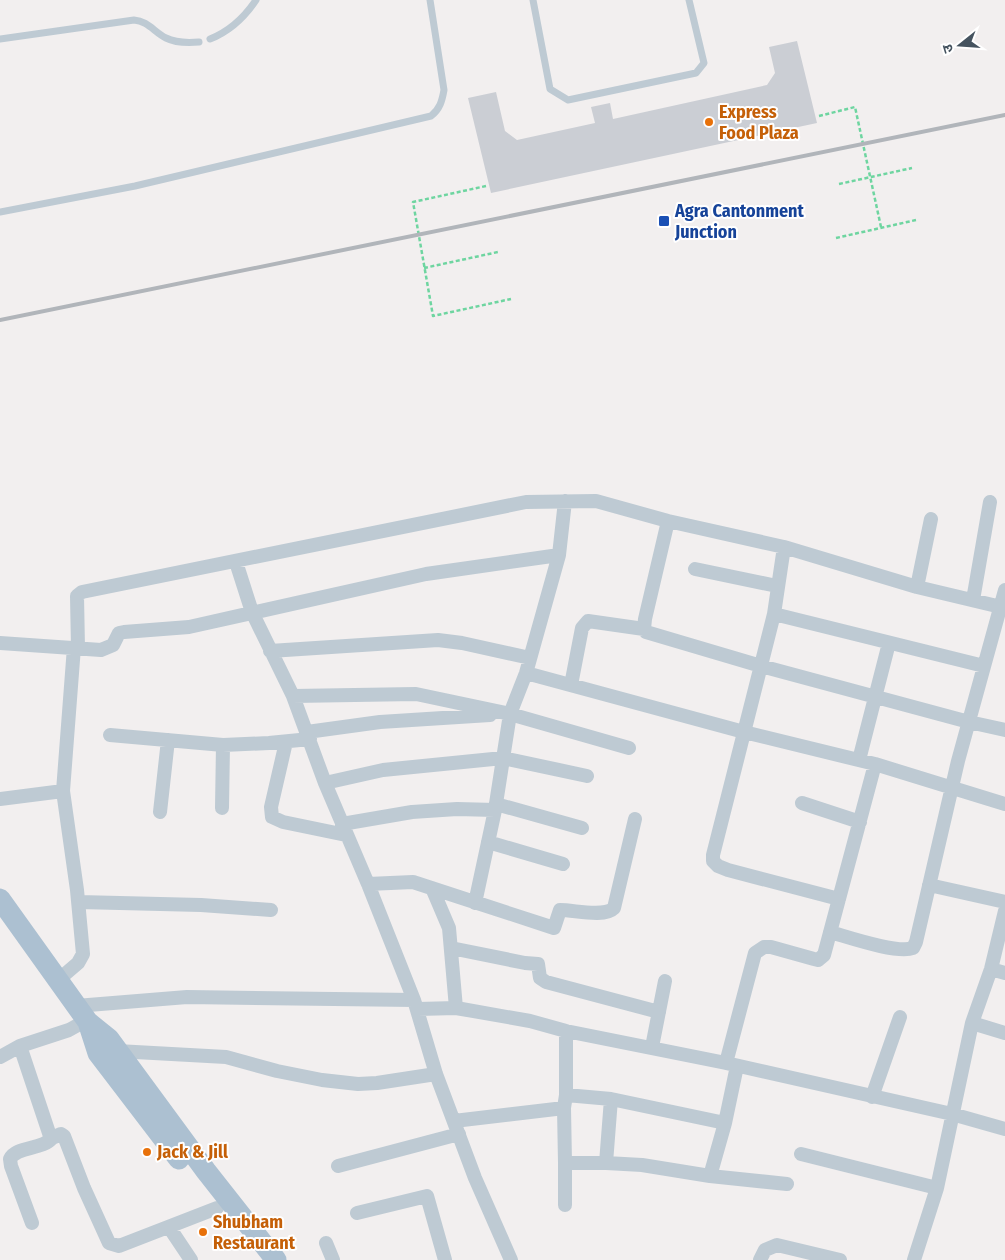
<svg xmlns="http://www.w3.org/2000/svg" width="1005" height="1260" viewBox="0 0 1005 1260" font-family="'Fira Sans Condensed','Noto Sans Devanagari',sans-serif">
	<style>
		.building { fill: #cbced4 }
		.lines { fill: none; stroke-linecap: round; stroke-linejoin: round }
		.path { stroke: #6ed5a0; stroke-width: 2.5; stroke-dasharray: 4 2.5; stroke-linecap: butt }
		.service { stroke: #becad3; stroke-width: 7 }
		.minor { stroke: #becad3; stroke-width: 14 }
		.primary { stroke: #acc0d1; stroke-width: 21 }
		.rail { stroke: #b1b5ba; stroke-width: 4 }
		.food-dot { fill: #e8710a; stroke: #fff; stroke-width: 2 }
		.transit-dot { fill: #1a4fb4; stroke: #fff; stroke-width: 2 }
		.labels { text-anchor: middle; dominant-baseline: central; stroke-width: 4; stroke-linejoin: round; paint-order: stroke }
		.food-label { font-size: 18px; font-weight: bold; fill: #c56008; stroke: #fff; text-anchor: start }
		.transit-label { font-size: 18px; font-weight: bold; fill: #164399; stroke: #fff; text-anchor: start }
	</style>
	<rect width="100%" height="100%" fill="#f2efef"/>
	<path class="building" d="M 797,41 L 817,123 L 491,193 L 468,98 L 496,92 L 505,131 L 517,140 L 595,123 L 591,107 L 610,103 L 613,119 L 767,85 L 775,73 L 769,47 Z"/>
	<g class="lines">
		<path class="path" d="M 819,116 L 855,107 L 881,227
			M 839,184 L 912,168
			M 486,186 L 413,202 L 433,316 L 511,299
			M 836,238 L 916,220
			M 424,268 L 498,252"/>
		<path class="service" d="M 533,0 L 550,89 L 568,100 L 696,73 L 704,63 L 689,0
			M 0,39 L 134,20 C 148,21 154,32 166,38 C 176,43 188,43 199,42
			M 210,39 C 230,31 244,18 256,0
			M 0,212 L 135,186 L 431,116 C 440,109 442,101 444,90 L 430,0"/>
		<path class="minor" d="M 668,521 L 645,619 L 644,629 L 646,632 L 761,666 L 969,722 L 1005,730
			M 784,547 L 774,614 L 713,855 L 713,861 L 718,866 L 728,870 L 839,899
			M 236,562 L 252,612 L 293,696 L 325,783 L 368,884 L 414,1000 L 436,1074 L 475,1178 L 511,1260
			M 695,569 L 777,586
			M 917,587 L 931,519
			M 973,600 L 990,502
			M 774,614 L 984,666
			M 0,643 L 101,650 L 113,645 L 119,633 L 124,632 L 189,627 L 426,574 L 559,555
			M 78,648 L 77,596 L 82,592 L 526,502 L 596,501 L 668,521 L 784,547 L 917,587 L 1005,608
			M 270,651 L 438,640 L 462,643 L 530,658
			M 526,673 L 744,732 L 875,764 L 1005,804
			M 571,685 L 582,628 L 588,621 L 644,629
			M 293,696 L 416,694 L 510,714 L 629,748
			M 307,732 L 380,722 L 490,715
			M 110,735 L 223,745
			M 286,742 L 271,807 L 272,817 L 283,822 L 346,835
			M 859,760 L 889,643
			M 325,783 L 383,770 L 503,758 L 587,776
			M 0,799 L 63,791 L 74,647
			M 802,803 L 860,822
			M 496,804 L 582,828
			M 222,808 L 223,745 L 269,743 L 310,739
			M 160,812 L 168,740
			M 342,824 L 412,812 L 457,809 L 495,810
			M 488,842 L 563,864
			M 368,884 L 413,882 L 554,928 L 560,910 C 575,910 604,918 614,908 L 635,819
			M 929,885 L 1005,902
			M 432,888 L 449,928 L 456,1008
			M 79,902 L 201,905 L 271,910
			M 475,903 L 495,810 L 510,714 L 526,673 L 559,555 L 565,501
			M 830,932 C 848,937 897,954 913,948 L 916,942 L 958,761 L 1005,590
			M 451,948 L 525,963 L 538,964 L 540,978 L 546,982 L 659,1012
			M 991,969 L 1005,973
			M 57,981 L 78,963 L 83,954 L 77,890 L 63,791
			M 76,1006 L 187,997 L 414,1000
			M 418,1009 L 456,1008 L 530,1021 L 566,1031 L 726,1063 L 952,1114 L 1005,1129
			M 972,1023 L 1005,1033
			M 20,1046 L 50,1136 L 52,1138 L 61,1134 L 64,1136 L 84,1188 L 109,1243 L 119,1246 L 217,1208
			M 652,1047 L 665,981
			M 117,1051 L 226,1057 L 277,1071 L 322,1080 L 358,1084 L 377,1083 L 436,1074
			M 0,1057 L 20,1046 L 69,1030 L 87,1020
			M 726,1063 L 755,953 L 764,947 L 771,947 L 814,959 L 818,960 L 824,955 L 875,764
			M 566,1095 L 566,1031
			M 872,1097 L 900,1017
			M 611,1099 L 725,1123
			M 454,1121 L 564,1108
			M 801,1154 L 937,1188
			M 565,1163 L 564,1108 L 566,1095 L 611,1099 L 606,1163
			M 338,1166 L 459,1134
			M 710,1176 L 725,1123 L 737,1066
			M 565,1205 L 565,1163 L 606,1163 L 642,1165 L 710,1176 L 787,1184
			M 357,1213 L 427,1196 L 445,1260
			M 32,1223 L 11,1166 L 10,1159 C 16,1146 43,1150 52,1138
			M 169,1227 L 191,1260
			M 326,1243 L 333,1260
			M 760,1260 L 765,1250 L 777,1245 L 840,1260
			M 914,1260 L 937,1188 L 972,1023 L 991,969 L 1005,911"/>
		<path class="primary" d="M 0,899 L 88,1022 L 109,1039 L 206,1171 L 276,1260
			M 88,1022 L 98,1053 L 179,1159"/>
		<path class="rail" d="M 0,320 L 1005,115"/>
	</g>
	<g class="food-dot">
		<circle cx="709" cy="122" r="5"/>
		<circle cx="147" cy="1152" r="5"/>
		<circle cx="203" cy="1232" r="5"/>
	</g>
	<rect class="transit-dot" x="658" y="215" width="12" height="12" rx="2.5"/>
	<g class="labels">
		<g class="food-label">
			<text x="719" y="112">Express<tspan x="719" dy="21">Food Plaza</tspan></text>
			<text x="157" y="1152">Jack &amp; Jill</text>
			<text x="213" y="1222">Shubham<tspan x="213" dy="21">Restaurant</tspan></text>
		</g>
		<g class="transit-label">
			<text x="675" y="211">Agra Cantonment<tspan x="675" dy="21">Junction</tspan></text>
		</g>
	</g>
	<g transform="translate(960 45) rotate(253)" stroke="#ffffff" stroke-width="4" paint-order="stroke">
	<path d="M0-4L9 19L0 12L-9 19Z" fill="#45535f"/>
	<text y="-8" font-size="14" font-weight="bold" text-anchor="middle" fill="#45535f">उ</text>
	</g>
</svg>
